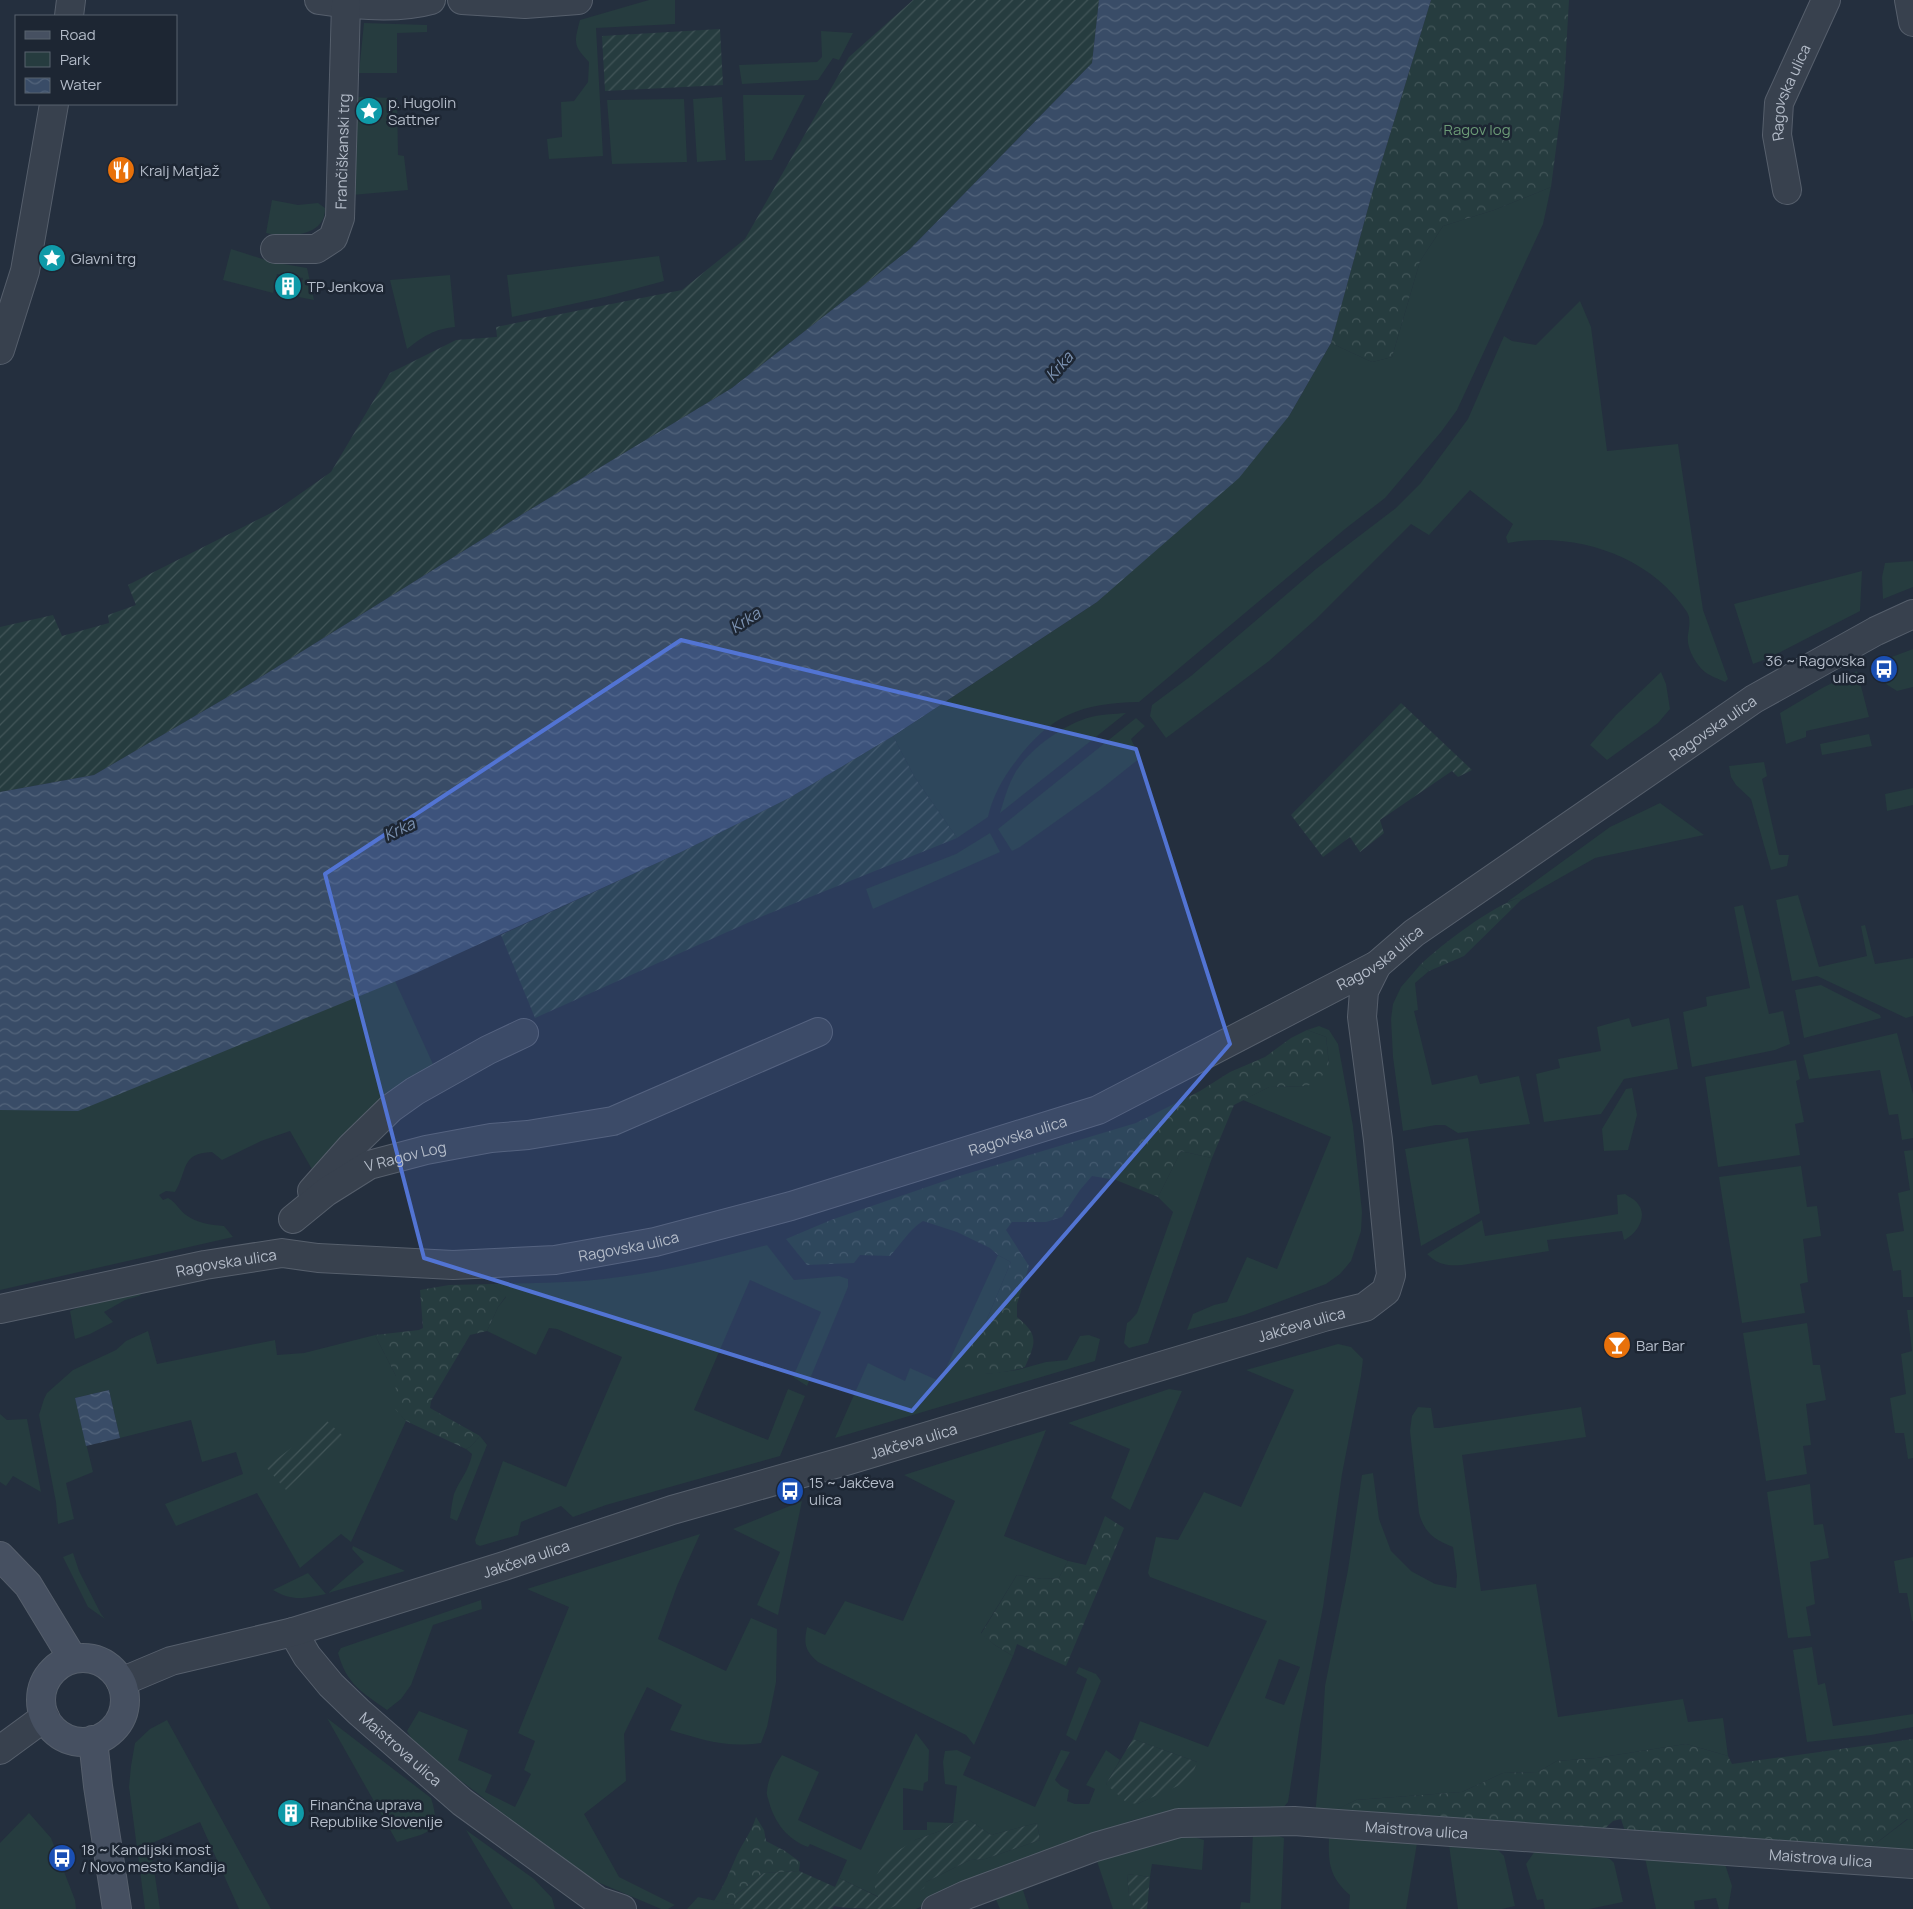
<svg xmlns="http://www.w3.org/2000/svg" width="1913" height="1909" viewBox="0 0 1913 1909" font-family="Manrope,sans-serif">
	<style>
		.green { fill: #263c3f; fill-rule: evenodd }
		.forest { fill: url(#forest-crowns) }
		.garden { fill: url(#garden-furrows) }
		.water { fill: url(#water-waves) }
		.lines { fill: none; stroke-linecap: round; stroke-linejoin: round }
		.street-casing { stroke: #565f6c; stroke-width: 30 }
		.secondary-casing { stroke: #565f6c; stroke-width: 30 }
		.street { stroke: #38414e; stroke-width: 28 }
		.secondary { stroke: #465061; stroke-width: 28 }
		.marked { fill: #5274d3; fill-opacity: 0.2; stroke: #5274d3; stroke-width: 4; stroke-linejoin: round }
		.labels { text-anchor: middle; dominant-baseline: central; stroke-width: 5; stroke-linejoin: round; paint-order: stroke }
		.street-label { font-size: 15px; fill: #b4bcc9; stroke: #1d2633 }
		.poi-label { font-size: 15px; fill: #b4bcc9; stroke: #1d2633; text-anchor: start }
		.park-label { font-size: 15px; fill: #6b9a76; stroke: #1d2633 }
		.water-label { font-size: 16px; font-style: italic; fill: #7c92b1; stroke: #1d2633 }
	</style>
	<defs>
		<pattern id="forest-crowns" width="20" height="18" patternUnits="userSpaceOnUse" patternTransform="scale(1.25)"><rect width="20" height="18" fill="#263c3f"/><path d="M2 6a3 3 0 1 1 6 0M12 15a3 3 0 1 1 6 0" fill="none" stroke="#435659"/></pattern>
		<pattern id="garden-furrows" width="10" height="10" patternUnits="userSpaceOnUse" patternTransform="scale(1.25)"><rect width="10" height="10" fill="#263c3f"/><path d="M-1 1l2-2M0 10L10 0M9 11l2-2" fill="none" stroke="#435659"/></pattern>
		<pattern id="water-waves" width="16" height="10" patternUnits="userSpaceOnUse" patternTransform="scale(1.25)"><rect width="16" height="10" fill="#394c67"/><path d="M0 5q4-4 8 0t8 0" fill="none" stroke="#53647b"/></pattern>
	</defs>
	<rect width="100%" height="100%" fill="#242f3e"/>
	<path class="green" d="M 649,0 L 675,0 L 675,24 L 596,28 L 603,156 L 549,159 L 547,139 L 562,137 L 561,102 L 574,101 L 588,82 L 589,62 C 573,45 574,43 580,20 Z
		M 364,23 L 427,25 L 427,32 L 397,33 L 397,73 L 359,73 Z
		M 821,31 L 853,33 L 839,60 L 833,58 L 818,80 L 742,84 L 739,65 L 817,62 L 822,57 Z
		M 743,95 L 805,95 L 772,160 L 745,161 Z
		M 358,97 L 397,98 L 398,155 L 404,156 L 408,190 L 352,195 Z
		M 722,97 L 726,160 L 697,162 L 693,99 Z
		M 684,99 L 687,162 L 612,164 L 607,100 Z
		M 1551,187 L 1543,224 L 1457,410 L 1441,432 L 1385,498 L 1345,529 L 1139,702 C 1079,703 1049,716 1013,765 C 1002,780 992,798 988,817 L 957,838 L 915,778 L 893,736 L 1097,602 L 1289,416 L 1331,343 L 1372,362 L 1392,357 L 1420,261 L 1443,226 L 1494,210 Z
		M 272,200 L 298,205 L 318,203 L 325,208 C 326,237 287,238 266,233 Z
		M 231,249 L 272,262 L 307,268 L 314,300 L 299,297 L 303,278 L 277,274 L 273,293 L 223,280 Z
		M 659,256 L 664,281 L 605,297 L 512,317 L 507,275 Z
		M 450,275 L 455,327 C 434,329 424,336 407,349 L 390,280 Z
		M 1580,301 L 1591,327 L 1607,451 L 1678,444 L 1703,610 L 1728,679 L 1725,682 C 1719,679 1710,676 1705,672 C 1695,664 1686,647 1688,635 C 1689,628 1691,618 1687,612 C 1649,554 1573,531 1508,543 L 1506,537 L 1513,524 L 1470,490 L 1429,535 L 1411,524 L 1315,620 L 1269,661 L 1166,738 L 1150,716 L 1152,705 L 1191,676 L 1316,569 L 1396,508 L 1420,484 L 1468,419 L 1504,336 L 1512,341 L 1536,345 Z
		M 1913,561 L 1913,587 L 1883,599 L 1882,577 L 1885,563 Z
		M 1862,571 L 1860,611 L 1769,658 L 1753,664 L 1734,604 Z
		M 1913,649 L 1913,687 L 1897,691 L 1886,684 L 1883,673 L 1893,668 L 1889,658 Z
		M 1857,671 L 1869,717 L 1806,731 L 1806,737 L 1786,744 L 1780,713 L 1824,687 Z
		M 1661,672 L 1666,684 L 1670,709 L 1658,723 L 1607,760 L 1590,745 L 1616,715 Z
		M 1126,713 L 1000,813 C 1004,800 1008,785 1015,773 C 1029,749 1064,724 1091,717 C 1103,714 1114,714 1126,713 Z
		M 1136,718 L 1145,726 L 1131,739 L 1140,758 L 1100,790 L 1020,847 L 1012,851 L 998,829 Z
		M 1869,734 L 1872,746 L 1822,755 L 1820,744 Z
		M 1764,762 L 1767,776 L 1762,779 L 1779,855 L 1789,855 L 1787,866 L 1771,870 L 1751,799 L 1736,785 L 1731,777 L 1729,766 Z
		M 1913,788 L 1913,805 L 1887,811 L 1885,794 Z
		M 1660,803 L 1704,835 L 1595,858 L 1521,900 L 1518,898 L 1507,902 L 1610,827 Z
		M 990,833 L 1000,852 L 873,909 L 866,889 L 956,854 Z
		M 1798,895 L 1819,967 L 1867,956 L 1861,926 L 1865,925 L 1875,964 L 1913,958 L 1913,1016 L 1906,1018 L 1817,976 L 1792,981 L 1776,900 Z
		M 1743,905 L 1769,1014 L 1783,1011 L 1790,1044 L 1775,1050 L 1692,1067 L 1683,1012 L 1707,1006 L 1706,997 L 1750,988 L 1734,907 Z
		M 1420,965 L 1429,971 L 1415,983 L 1418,1010 L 1414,1011 L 1432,1085 L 1477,1075 L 1480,1084 L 1519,1076 L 1530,1124 L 1458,1133 L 1445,1125 L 1436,1125 L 1403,1131 L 1393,1057 L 1391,1019 L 1393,1004 L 1401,987 Z
		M 395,981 L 433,1064 L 367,1114 L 313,1171 L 290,1131 L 261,1141 L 222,1160 L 212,1152 C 180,1153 188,1171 175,1192 L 166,1191 L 159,1195 L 163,1200 L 168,1198 C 176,1202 179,1210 186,1215 C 197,1223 211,1225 224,1226 L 233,1237 L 0,1290 L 0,1110 L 68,1110 Z
		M 1821,985 L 1880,1015 L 1881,1018 L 1804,1038 L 1795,990 Z
		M 1629,1018 L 1632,1027 L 1669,1018 L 1678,1069 L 1624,1079 L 1601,1114 L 1544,1122 L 1536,1074 L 1560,1068 L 1558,1059 L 1601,1051 L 1597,1027 Z
		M 1319,1026 L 1329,1030 L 1338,1044 L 1353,1126 L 1362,1212 L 1361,1231 L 1351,1261 L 1340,1274 L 1326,1284 L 1244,1315 L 1187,1330 L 1193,1314 L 1214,1305 L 1227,1302 L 1247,1257 L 1277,1269 L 1331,1137 L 1243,1100 L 1269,1087 L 1308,1086 L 1329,1065 L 1326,1037 L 1307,1030 Z
		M 1897,1033 L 1913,1094 L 1913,1138 L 1902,1140 L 1898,1114 L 1889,1115 L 1880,1070 L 1809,1079 L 1803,1055 Z
		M 1796,1060 L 1800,1079 L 1796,1081 L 1804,1122 L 1795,1124 L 1800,1155 L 1718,1167 L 1705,1077 Z
		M 1632,1088 L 1637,1115 L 1628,1150 L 1604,1151 L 1602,1129 L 1626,1089 Z
		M 1468,1138 L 1480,1213 L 1421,1246 L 1405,1149 Z
		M 1913,1150 L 1913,1297 L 1903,1297 L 1901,1270 L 1893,1271 L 1886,1234 L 1904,1231 L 1898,1193 L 1910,1190 L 1904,1151 Z
		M 1181,1151 L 1212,1158 L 1148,1343 L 1129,1348 L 1124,1343 L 1127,1323 L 1130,1321 L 1137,1313 L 1173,1212 L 1158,1197 Z
		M 1801,1166 L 1807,1207 L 1817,1206 L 1821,1236 L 1803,1239 L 1808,1282 L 1800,1284 L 1805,1313 L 1742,1323 L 1719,1177 Z
		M 1625,1194 C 1629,1197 1635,1199 1638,1204 C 1648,1216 1637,1233 1626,1239 L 1624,1240 L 1622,1231 L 1547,1240 L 1549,1251 L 1462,1265 C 1447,1266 1438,1265 1427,1254 L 1482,1220 L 1485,1236 L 1618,1214 L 1617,1195 Z
		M 767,1245 L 794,1280 L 839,1276 L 848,1279 L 848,1287 L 807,1386 L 793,1377 L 821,1312 L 750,1280 L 694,1410 L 768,1440 L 788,1389 L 805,1396 L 780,1456 L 606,1505 L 573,1517 L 561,1506 L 521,1522 L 518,1535 L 480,1546 L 476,1544 L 475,1540 L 503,1461 L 566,1487 L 622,1357 L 557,1329 L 549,1328 L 536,1355 L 487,1331 L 498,1307 L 506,1297 L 493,1284 C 523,1283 554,1283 584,1281 C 646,1276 707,1261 767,1245 Z
		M 998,1255 L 1011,1262 L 985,1324 L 973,1337 L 985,1374 L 1017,1370 L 1046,1362 L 1067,1360 L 1080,1336 L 1089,1335 L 1100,1339 L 1095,1361 L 835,1438 L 868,1363 L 905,1381 L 910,1368 L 937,1380 L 942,1377 Z
		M 147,1290 L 139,1296 L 125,1300 L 104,1312 L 113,1322 L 90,1334 L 75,1339 L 70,1311 L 92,1302 Z
		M 1907,1310 L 1913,1310 L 1913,1458 L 1908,1459 L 1904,1433 L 1895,1433 L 1890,1398 L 1906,1394 L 1901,1354 L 1912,1351 Z
		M 1807,1323 L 1813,1365 L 1820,1365 L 1826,1400 L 1806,1404 L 1811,1445 L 1803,1446 L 1807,1474 L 1766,1481 L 1743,1333 Z
		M 148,1331 L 157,1364 L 275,1340 L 277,1355 L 304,1353 L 375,1335 L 396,1376 L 396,1409 L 406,1421 L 351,1542 L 341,1534 L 300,1568 L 257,1493 L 176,1526 L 165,1504 L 243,1474 L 236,1452 L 202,1462 L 191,1420 L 120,1438 L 109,1390 L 75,1398 L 93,1472 L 66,1483 L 74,1519 L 58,1524 L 56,1502 L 39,1415 L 44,1399 L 47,1393 L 73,1370 L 116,1350 L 126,1341 Z
		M 1338,1344 L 1351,1347 L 1363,1359 L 1361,1376 L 1342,1474 L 1323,1607 L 1300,1725 L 1288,1802 L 1282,1809 L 1185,1810 L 1133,1820 L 973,1883 L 916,1909 L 886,1909 L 896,1905 L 926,1882 L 970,1860 L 985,1859 L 1040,1840 L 1037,1823 L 991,1835 L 969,1820 L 953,1823 L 943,1830 L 915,1840 L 879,1897 L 839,1878 L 847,1860 L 810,1844 L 808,1847 C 787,1839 775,1823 769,1802 C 768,1798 766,1794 767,1791 C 768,1778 775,1765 782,1755 L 819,1772 L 798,1820 L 861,1850 L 916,1733 L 929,1750 L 928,1781 L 924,1783 L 923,1791 L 903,1788 L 903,1830 L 927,1830 L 927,1822 L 953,1823 L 957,1786 L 945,1784 L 943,1762 L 945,1751 L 957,1750 L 971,1757 L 963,1775 L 1035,1807 L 1061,1750 L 1070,1752 L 1055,1780 L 1061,1786 L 1069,1790 L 1067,1801 L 1075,1804 L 1089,1804 L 1095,1789 L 1086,1785 L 1106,1750 L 1120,1760 L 1106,1784 L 1137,1804 L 1152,1797 L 1197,1762 L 1133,1739 L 1140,1721 L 1208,1747 L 1267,1621 L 1150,1577 L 1148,1573 L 1156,1537 L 1178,1540 L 1204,1492 L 1241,1507 L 1294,1390 L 1246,1370 ZM 1279,1659 L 1300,1667 L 1284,1705 L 1265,1698 Z
		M 1169,1389 L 1182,1391 L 1130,1510 L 1111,1498 L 1130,1449 L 1068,1423 Z
		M 1418,1407 L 1431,1408 L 1434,1428 L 1439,1428 L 1581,1407 L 1586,1437 L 1462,1455 L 1481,1591 L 1536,1584 L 1558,1717 L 1683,1699 L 1688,1722 L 1723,1718 L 1728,1756 L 1686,1744 L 1597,1758 L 1557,1761 L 1538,1772 L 1503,1773 L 1462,1792 L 1356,1800 L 1335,1811 L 1315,1815 L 1321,1755 L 1325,1686 L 1348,1570 L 1362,1475 L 1373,1473 L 1379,1519 L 1391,1551 L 1411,1571 L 1435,1584 L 1456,1588 L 1457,1576 L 1453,1547 C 1434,1539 1425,1534 1419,1513 L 1410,1431 L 1412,1416 Z
		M 0,1414 L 7,1420 L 27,1419 L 41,1492 L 13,1476 L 6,1486 L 0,1482 Z
		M 1046,1430 L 1004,1536 L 1068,1561 L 1059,1578 L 1042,1579 L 1017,1575 L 981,1633 L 995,1645 L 1013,1656 L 974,1745 L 966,1735 L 818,1662 C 804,1650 804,1643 807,1627 L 825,1635 L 845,1601 L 903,1621 L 955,1501 L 904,1475 Z
		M 480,1436 L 487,1445 L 457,1521 L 450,1518 C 451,1510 452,1502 454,1494 C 460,1479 469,1471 472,1454 L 466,1449 L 470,1447 Z
		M 1810,1484 L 1814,1525 L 1823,1524 L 1829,1558 L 1810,1562 L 1815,1604 L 1806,1607 L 1811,1636 L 1788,1638 L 1767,1492 Z
		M 802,1501 L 778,1615 L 757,1605 L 780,1552 L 733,1529 Z
		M 700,1534 L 677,1586 L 658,1639 L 726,1671 L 751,1618 L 777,1629 L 776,1682 L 767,1727 L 761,1743 C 724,1748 704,1740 670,1730 L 682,1705 L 647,1687 L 624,1734 L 626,1781 L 584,1814 L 619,1877 L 675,1905 L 668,1909 L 661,1909 L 588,1878 L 528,1834 L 481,1796 L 416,1747 L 407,1731 L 419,1711 L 468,1730 L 458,1760 L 492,1775 L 485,1792 L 515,1807 L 531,1774 L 524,1770 L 535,1741 L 518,1733 L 569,1607 L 527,1589 Z
		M 353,1546 L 405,1571 L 328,1593 L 364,1562 L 352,1549 Z
		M 73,1553 L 79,1571 L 101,1614 L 105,1619 L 88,1607 L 63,1557 Z
		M 1913,1557 L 1913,1621 L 1912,1621 L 1907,1593 L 1899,1593 L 1894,1561 Z
		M 308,1573 L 326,1594 C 305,1598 293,1602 273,1590 Z
		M 481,1600 L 482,1609 L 433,1625 L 411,1685 L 401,1699 L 387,1710 C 362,1692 347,1685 338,1653 L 341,1648 Z
		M 1812,1647 L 1818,1685 L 1825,1683 L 1833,1726 L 1913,1714 L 1913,1727 L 1871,1735 L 1807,1742 L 1793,1650 Z
		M 1079,1667 L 1096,1674 L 1101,1681 L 1076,1741 L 1066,1735 L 1087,1679 L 1076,1673 Z
		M 327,1718 L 431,1798 C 443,1834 426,1833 397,1842 Z
		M 167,1720 L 271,1909 L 239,1909 L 200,1822 L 150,1844 L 160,1909 L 145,1909 L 129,1787 L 131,1766 L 135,1743 L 150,1729 Z
		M 29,1813 L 51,1838 L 75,1900 L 76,1909 L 0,1909 L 0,1843 Z
		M 1908,1819 L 1913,1820 L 1913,1851 L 1871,1847 Z
		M 466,1830 L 534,1879 L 552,1898 L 555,1909 L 513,1909 Z
		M 1253,1832 L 1276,1835 L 1284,1838 L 1281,1909 L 1240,1909 L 1241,1902 L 1250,1903 Z
		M 1182,1833 L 1204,1840 L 1202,1870 L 1152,1864 L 1150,1877 L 1127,1874 L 1129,1894 L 1134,1909 L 1113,1909 L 1096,1858 Z
		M 1329,1836 L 1417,1843 L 1406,1909 L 1349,1909 L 1350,1895 C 1329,1877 1328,1862 1329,1836 Z
		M 1449,1845 L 1496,1848 L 1504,1856 L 1515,1906 L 1502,1909 L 1458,1909 Z
		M 1535,1851 L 1601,1856 L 1610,1859 L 1614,1863 L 1623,1902 L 1589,1909 L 1545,1909 L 1543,1899 L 1537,1900 L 1526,1864 Z
		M 1645,1858 L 1725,1864 L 1732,1886 L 1728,1909 L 1719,1909 L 1716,1898 L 1694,1901 L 1695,1909 L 1656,1909 Z
		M 1022,1887 L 1029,1909 L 1000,1909 L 994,1895 Z
		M 698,1897 L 735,1905 L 733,1909 L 687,1909 Z"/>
	<path class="forest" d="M 1431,0 L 1569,0 L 1564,87 L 1551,187 L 1494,210 L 1443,226 L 1420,261 L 1392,357 L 1372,362 L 1331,343 L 1373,190 Z
		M 1518,898 L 1521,900 L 1464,956 L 1429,971 L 1420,965 C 1442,944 1490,908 1518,898 Z
		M 1307,1030 L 1326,1037 L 1329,1065 L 1322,1076 L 1308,1086 L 1269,1087 L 1234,1105 L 1212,1158 L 1181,1151 L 1158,1197 L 1116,1180 L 1092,1176 L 1080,1190 L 1062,1217 L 1046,1222 L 1012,1222 L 1006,1230 L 1029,1266 L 1017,1304 L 1017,1317 C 1039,1335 1036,1342 1025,1367 C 1014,1371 982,1377 971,1372 C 968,1370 967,1368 964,1366 L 973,1337 L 985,1324 L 1011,1262 L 998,1255 L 990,1248 L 957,1232 L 923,1221 C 909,1230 901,1244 890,1256 L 860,1255 L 854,1263 L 807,1265 L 786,1239 L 831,1220 L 956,1177 L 1136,1123 L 1200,1091 L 1230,1072 L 1265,1057 L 1291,1038 Z
		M 493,1284 L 506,1296 L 498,1307 L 487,1331 L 470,1335 L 431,1401 L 430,1408 L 480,1436 L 470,1447 L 466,1449 L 406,1421 L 395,1409 L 396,1376 L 375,1335 L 419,1330 L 423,1328 L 420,1290 L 449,1285 Z
		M 1105,1516 L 1124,1528 L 1066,1666 L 1017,1644 L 1013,1656 L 995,1645 L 981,1634 L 1017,1575 L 1042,1579 L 1059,1578 L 1068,1561 L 1086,1565 Z
		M 1913,1739 L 1913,1820 L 1907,1819 L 1871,1847 L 1627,1837 L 1621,1819 L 1613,1821 L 1599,1834 L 1334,1811 L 1356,1800 L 1462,1792 L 1503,1773 L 1538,1772 L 1557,1761 L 1597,1758 L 1686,1744 L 1728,1756 L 1732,1764 Z
		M 756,1817 L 764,1830 L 766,1841 L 785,1851 L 800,1862 L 799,1871 L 764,1873 L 737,1894 L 735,1905 L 714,1901 C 724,1886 730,1871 737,1855 C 743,1842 752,1831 756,1817 Z"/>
	<path class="garden" d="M 913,0 L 1099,0 L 1092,63 L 910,249 L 732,388 L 526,512 L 248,685 L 94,775 L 0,792 L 0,627 L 53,615 L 62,636 L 109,623 L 108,615 L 136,605 L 128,585 L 277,510 L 331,472 L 390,373 L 456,340 L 497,337 L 496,327 L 682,290 L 745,239 L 849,57 Z
		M 720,29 L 723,85 L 605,91 L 602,36 Z
		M 1401,703 L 1472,770 L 1458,777 L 1452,771 L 1380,820 L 1384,833 L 1360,852 L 1350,837 L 1323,857 L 1291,815 Z
		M 893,736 L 915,778 L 957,838 L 763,916 L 535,1018 L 501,935 L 681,852 L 789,798 Z
		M 327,1421 L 343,1436 L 286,1490 L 266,1467 Z
		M 1133,1739 L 1197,1762 L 1192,1776 L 1180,1785 L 1137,1804 L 1126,1802 L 1106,1784 Z
		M 969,1820 L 991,1835 L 1037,1823 L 1040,1840 L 985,1859 L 970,1860 L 926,1882 L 924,1888 C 913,1895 899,1907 886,1909 C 871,1909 848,1909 834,1906 L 832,1909 L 733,1909 L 737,1894 L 764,1873 L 799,1871 L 835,1887 L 839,1878 L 878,1897 L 873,1881 L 887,1858 L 899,1850 L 915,1840 L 943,1830 L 953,1823 Z
		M 1127,1874 L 1150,1877 L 1147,1909 L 1134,1909 L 1129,1894 Z"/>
	<path class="water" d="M 1099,0 L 1431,0 L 1373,190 L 1331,343 L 1289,416 L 1239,478 L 1097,602 L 893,736 L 789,798 L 681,852 L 416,973 L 78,1111 L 0,1110 L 0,792 L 94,775 L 248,685 L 526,512 L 732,388 L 910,249 L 1092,63 Z
		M 109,1390 L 120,1438 L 86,1446 L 75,1398 Z"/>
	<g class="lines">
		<g class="street-casing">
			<g id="street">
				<path d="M 319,0 C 352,5 399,9 431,0"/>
				<path d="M 462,0 L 525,4 L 578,0"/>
				<path d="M 1909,0 L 1913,22"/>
				<path d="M 69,16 L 71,0"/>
				<path id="s1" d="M 1787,190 L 1777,135 L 1779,103 L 1826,0"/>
				<path id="s2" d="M 275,249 L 316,249 L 333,238 L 340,218 L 346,4"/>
				<path d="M 0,350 L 25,271 L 54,104"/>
				<path d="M 312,1191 L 351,1147 L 391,1108 L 415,1091 L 488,1050 L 524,1033"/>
				<path id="s3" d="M 293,1219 L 326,1192 L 369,1165 L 426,1150 L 491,1138 L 528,1135 L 613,1121 L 818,1032"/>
				<path id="s4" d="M 0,1309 L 205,1265 L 282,1253 L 318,1258 L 453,1265 L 555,1260 L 655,1242 L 791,1206 L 1098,1110 L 1377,965 L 1414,933 L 1754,699 L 1876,631 L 1913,614"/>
				<path id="s5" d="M 293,1632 L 307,1656 L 331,1685 L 359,1712 L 462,1802 L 598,1901 L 622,1909"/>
				<path id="s6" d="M 121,1682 L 171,1661 L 293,1632 L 507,1565 L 672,1510 L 849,1460 L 1324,1317 L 1365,1307 L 1386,1291 L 1391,1275 L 1378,1140 L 1362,1017 L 1364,991 L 1377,965"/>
				<path d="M 0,1750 L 45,1717"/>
				<path id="s7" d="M 936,1909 L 966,1895 L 1095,1847 L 1179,1823 L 1294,1821 L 1913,1864"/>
			</g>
		</g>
		<g class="secondary-casing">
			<path id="secondary" d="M 0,1556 L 28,1585 L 73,1659
				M41 1700a42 42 0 1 1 84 0a42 42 0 1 1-84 0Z
				M 93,1740 L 98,1786 L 117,1909"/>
		</g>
		<use href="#street" class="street"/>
		<use href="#secondary" class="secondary"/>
	</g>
	<path class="marked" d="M 681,640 L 1136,749 L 1230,1044 L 912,1411 L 424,1258 L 325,874 Z"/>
	<defs>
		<g id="sight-disc" transform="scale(1.4375)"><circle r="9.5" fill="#0f9aa8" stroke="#1d2633"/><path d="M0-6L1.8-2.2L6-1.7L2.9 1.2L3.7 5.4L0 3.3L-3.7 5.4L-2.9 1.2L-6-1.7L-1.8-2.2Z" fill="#fff"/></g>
		<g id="restaurant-disc" transform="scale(1.4375)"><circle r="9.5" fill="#e8710a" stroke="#1d2633"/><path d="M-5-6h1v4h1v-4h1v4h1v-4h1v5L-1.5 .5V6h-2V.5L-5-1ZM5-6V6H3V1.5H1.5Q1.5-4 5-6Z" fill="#fff"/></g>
		<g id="building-disc" transform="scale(1.4375)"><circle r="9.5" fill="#0f9aa8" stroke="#1d2633"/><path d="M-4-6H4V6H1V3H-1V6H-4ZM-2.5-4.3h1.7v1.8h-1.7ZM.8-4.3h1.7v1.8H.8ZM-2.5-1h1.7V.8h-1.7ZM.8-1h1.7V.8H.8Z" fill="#fff"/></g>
		<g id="bus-disc" transform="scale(1.4375)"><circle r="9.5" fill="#1a4fb4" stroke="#1d2633"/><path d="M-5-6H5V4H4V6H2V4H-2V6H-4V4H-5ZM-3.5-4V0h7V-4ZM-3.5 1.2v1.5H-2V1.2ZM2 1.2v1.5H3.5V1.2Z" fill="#fff"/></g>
		<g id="bar-disc" transform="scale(1.4375)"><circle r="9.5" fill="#e8710a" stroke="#1d2633"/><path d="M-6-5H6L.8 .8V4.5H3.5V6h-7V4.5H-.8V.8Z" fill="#fff"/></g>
	</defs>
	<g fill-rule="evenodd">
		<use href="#sight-disc" x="369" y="111"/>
		<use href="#restaurant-disc" x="121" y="170"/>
		<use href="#sight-disc" x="52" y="258"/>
		<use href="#building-disc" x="288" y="286"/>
		<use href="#bus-disc" x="1884" y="669"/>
		<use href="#bar-disc" x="1617" y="1345"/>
		<use href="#bus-disc" x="790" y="1491"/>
		<use href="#building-disc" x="291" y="1813"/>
		<use href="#bus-disc" x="62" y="1858"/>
	</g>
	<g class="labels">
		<g class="street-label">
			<text stroke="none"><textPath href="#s1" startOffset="101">Ragovska ulica</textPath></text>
			<text stroke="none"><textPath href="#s2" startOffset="149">Frančiškanski trg</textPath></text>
			<text stroke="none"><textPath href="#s4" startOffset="1851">Ragovska ulica</textPath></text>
			<text stroke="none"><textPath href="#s4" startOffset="1446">Ragovska ulica</textPath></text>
			<text stroke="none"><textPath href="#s4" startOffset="1041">Ragovska ulica</textPath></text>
			<text stroke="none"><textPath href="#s3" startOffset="131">V Ragov Log</textPath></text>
			<text stroke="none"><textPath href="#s4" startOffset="636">Ragovska ulica</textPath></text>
			<text stroke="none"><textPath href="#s4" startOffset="231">Ragovska ulica</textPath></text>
			<text stroke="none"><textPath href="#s6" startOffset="1234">Jakčeva ulica</textPath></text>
			<text stroke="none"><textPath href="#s6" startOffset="829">Jakčeva ulica</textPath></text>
			<text stroke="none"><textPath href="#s6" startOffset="424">Jakčeva ulica</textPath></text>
			<text stroke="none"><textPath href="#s5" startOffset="160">Maistrova ulica</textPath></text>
			<text stroke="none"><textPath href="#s7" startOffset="496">Maistrova ulica</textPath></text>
			<text stroke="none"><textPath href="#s7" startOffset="901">Maistrova ulica</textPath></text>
		</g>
		<g class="poi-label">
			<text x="388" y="102">p. Hugolin<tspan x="388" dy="17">Sattner</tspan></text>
			<text x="140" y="170">Kralj Matjaž</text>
			<text x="71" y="258">Glavni trg</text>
			<text x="307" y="286">TP Jenkova</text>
			<text x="1865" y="660" text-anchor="end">36 ~ Ragovska<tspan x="1865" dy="17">ulica</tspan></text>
			<text x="1636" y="1345">Bar Bar</text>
			<text x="809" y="1482">15 ~ Jakčeva<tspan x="809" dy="17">ulica</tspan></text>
			<text x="310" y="1804">Finančna uprava<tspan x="310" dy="17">Republike Slovenije</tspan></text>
			<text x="81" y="1849">18 ~ Kandijski most<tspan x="81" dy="17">/ Novo mesto Kandija</tspan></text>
		</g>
		<g class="park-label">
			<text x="1477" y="129">Ragov log</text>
		</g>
		<g class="water-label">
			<text transform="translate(1059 366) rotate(-49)">Krka</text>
			<text transform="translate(745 620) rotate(-33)">Krka</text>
			<text transform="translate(399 829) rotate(-25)">Krka</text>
		</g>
	</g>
	<rect x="15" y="15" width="162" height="90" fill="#1d2633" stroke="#59626f"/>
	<rect x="25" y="31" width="25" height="8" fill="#465061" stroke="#59626f"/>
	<text x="60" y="40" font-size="15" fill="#b4bcc9">Road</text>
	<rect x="25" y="52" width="25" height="15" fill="#263c3f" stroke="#59626f"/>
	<text x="60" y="65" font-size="15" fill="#b4bcc9">Park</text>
	<rect x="25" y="78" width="25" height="15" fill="url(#water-waves)" stroke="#59626f"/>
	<text x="60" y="90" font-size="15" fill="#b4bcc9">Water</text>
</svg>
